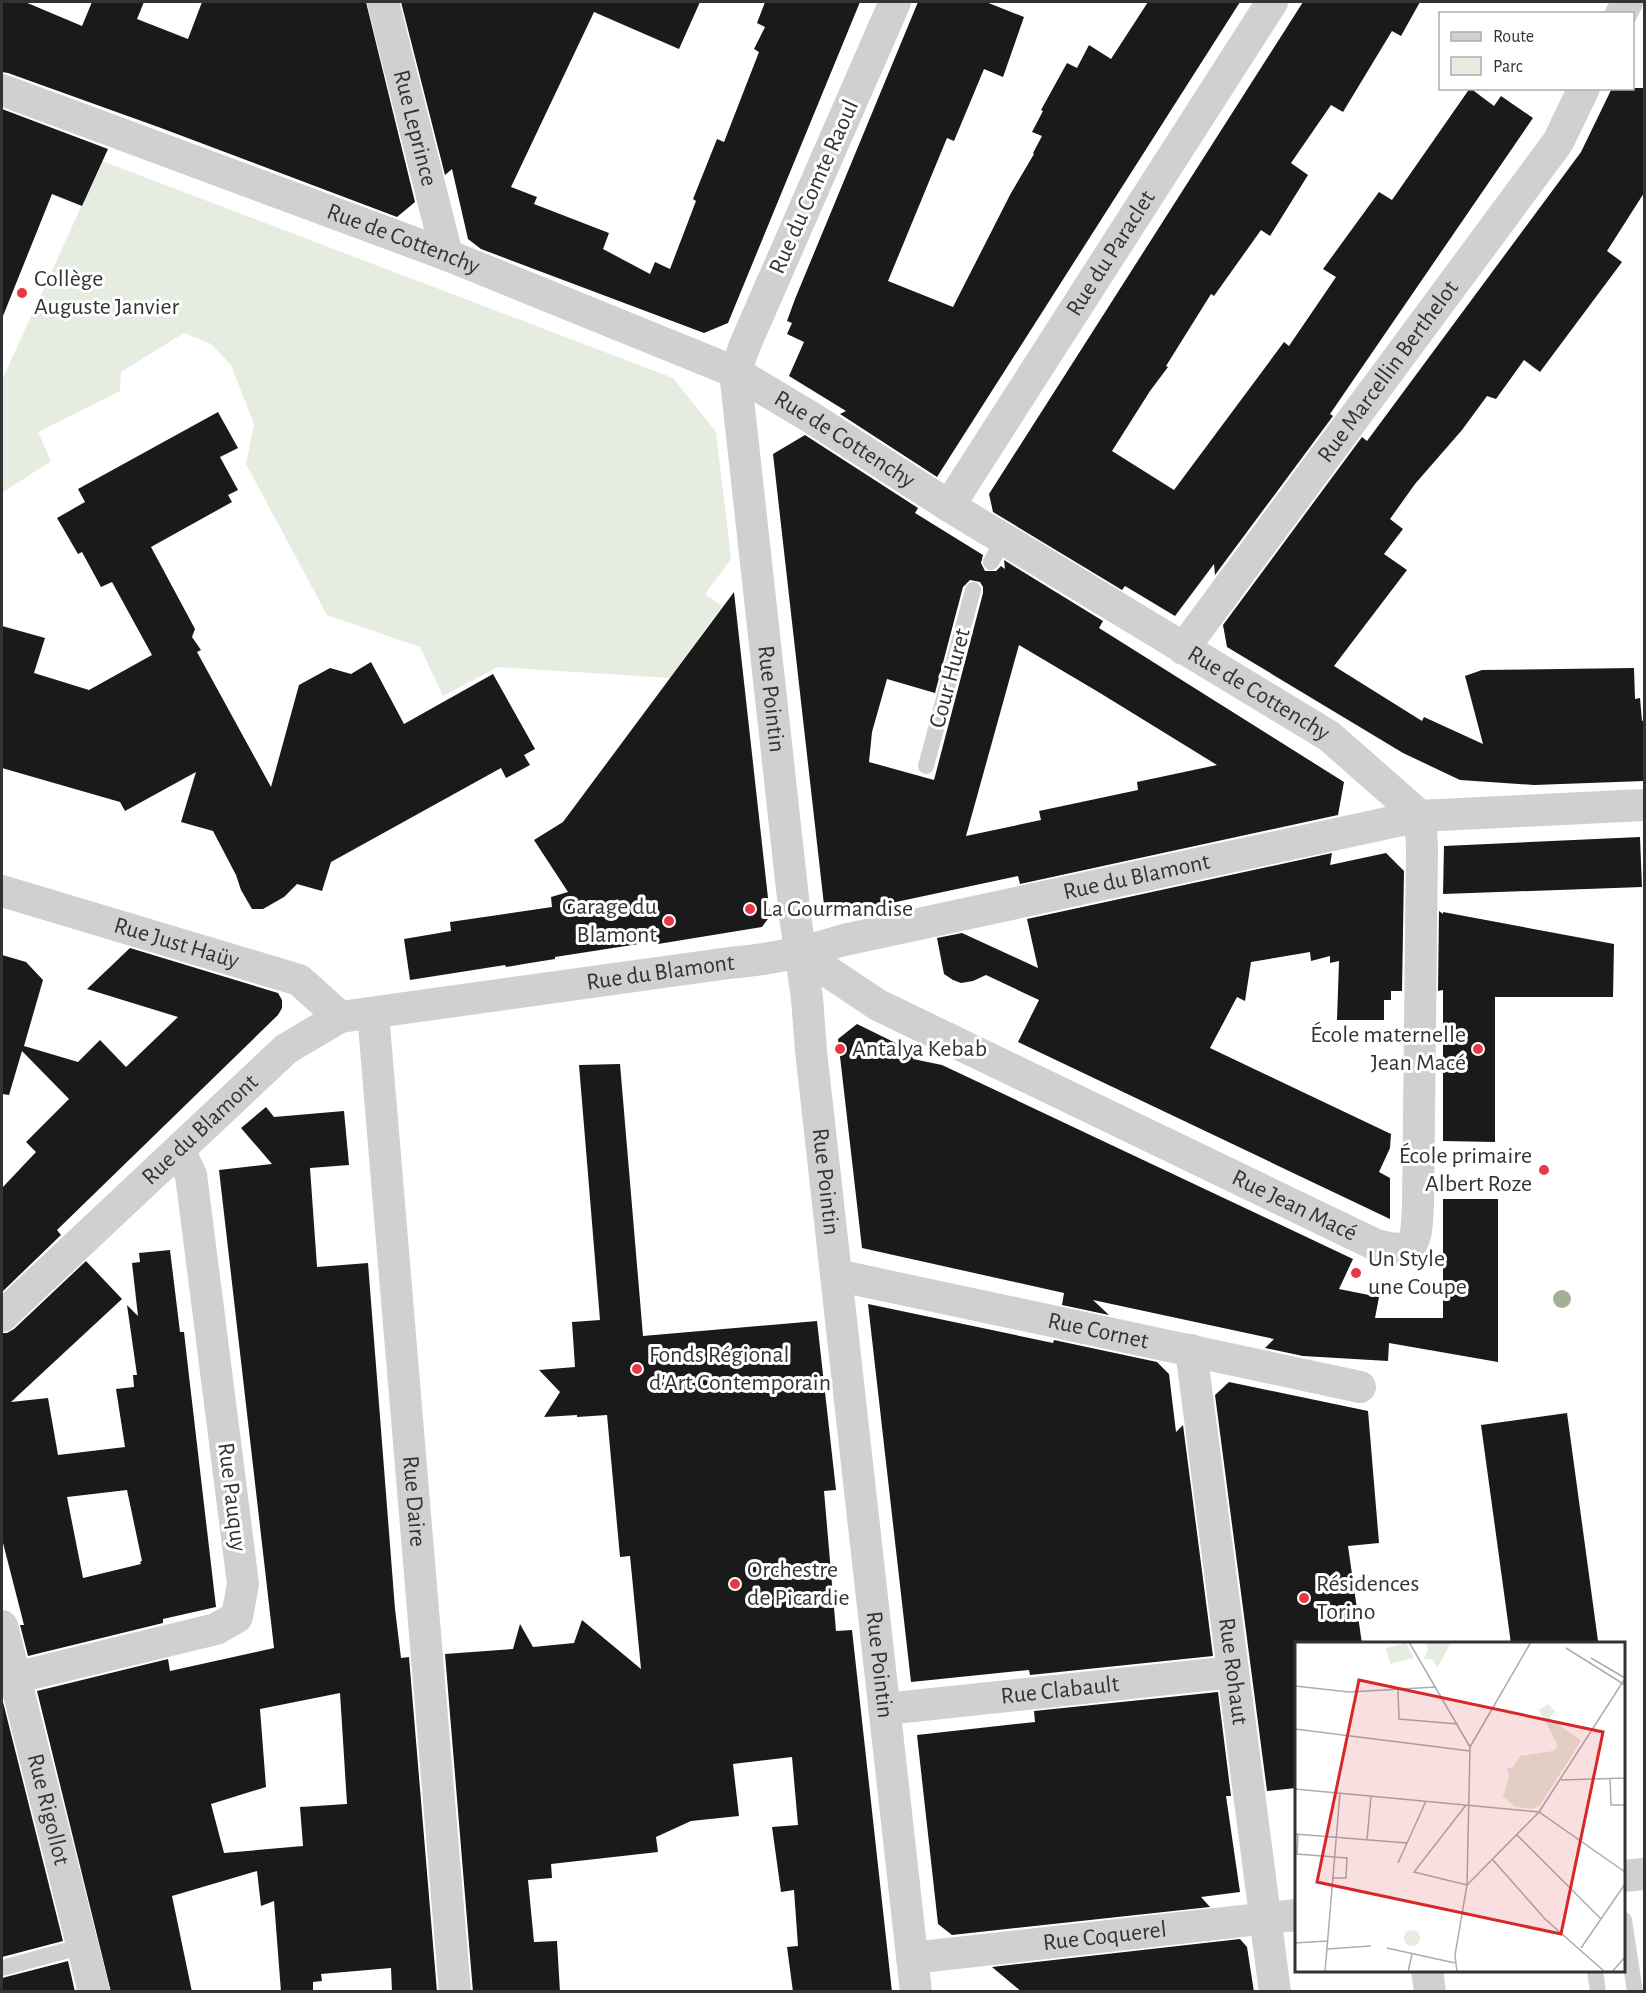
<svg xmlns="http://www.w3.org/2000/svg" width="1646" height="1993" viewBox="0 0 1646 1993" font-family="'Alegreya Sans',sans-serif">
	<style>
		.green { fill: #e6ecdf }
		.building { fill: #1a1a1a; fill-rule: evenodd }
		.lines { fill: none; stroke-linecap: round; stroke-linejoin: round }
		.lane { stroke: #d0d0d0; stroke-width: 16 }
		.street { stroke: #d0d0d0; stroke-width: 32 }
		.tree { fill: #a2b095 }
		.poi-dot { fill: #e63946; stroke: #fff; stroke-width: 2 }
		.labels { text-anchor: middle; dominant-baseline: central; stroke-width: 6; stroke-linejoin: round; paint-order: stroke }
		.street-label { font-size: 24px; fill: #333; stroke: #fff }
		.poi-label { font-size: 24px; fill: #333; stroke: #fff; text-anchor: start }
		.inset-road { fill: none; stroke: #adadad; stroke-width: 1.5 }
		.view { fill: #d62828; fill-opacity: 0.15; stroke: #d62828; stroke-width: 3 }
		.inset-edge { fill: none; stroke: #333; stroke-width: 3 }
	</style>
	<rect width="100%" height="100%" fill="#fff"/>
	<path class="green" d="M 102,161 L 673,378 L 716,432 L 731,559 L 705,594 L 722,606 L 670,678 L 498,667 L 443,696 L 420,647 L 327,615 L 246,464 L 254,424 L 231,365 L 211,344 L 184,333 L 121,372 L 120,391 L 38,432 L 51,461 L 2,493 L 2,380 Z"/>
	<path class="building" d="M 2,2 L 25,2 L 82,26 L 92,2 L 144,2 L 137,19 L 188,39 L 202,2 L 366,2 L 415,202 L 397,217 L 161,128 L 8,73 L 2,72 Z
		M 401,2 L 700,2 L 679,49 L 594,12 L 511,187 L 537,197 L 534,204 L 609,233 L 603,249 L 650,274 L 655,262 L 670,269 L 696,201 L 693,199 L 717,139 L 724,142 L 759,52 L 754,49 L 765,27 L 757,23 L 765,2 L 860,2 L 728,323 L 704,333 L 481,249 L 468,239 L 452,169 L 445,175 Z
		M 918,2 L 986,2 L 1024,17 L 1003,77 L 984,69 L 954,141 L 947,138 L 888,281 L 953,307 L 1011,193 L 1034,154 L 1033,153 L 1042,136 L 1032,132 L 1043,111 L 1041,110 L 1067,63 L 1077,68 L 1089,45 L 1111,59 L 1148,2 L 1240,2 L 937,477 L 840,414 L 846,411 L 789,376 L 804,342 L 787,334 L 792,323 L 787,321 L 795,299 Z
		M 1303,2 L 1420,2 L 1401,36 L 1392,31 L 1343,112 L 1331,105 L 1291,163 L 1308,175 L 1270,236 L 1261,230 L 1214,296 L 1211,294 L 1166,366 L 1168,367 L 1150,391 L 1112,451 L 1174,490 L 1284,342 L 1289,346 L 1336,277 L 1323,269 L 1379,192 L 1392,200 L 1470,88 L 1494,106 L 1501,96 L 1533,118 L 1330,414 L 1333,416 L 1215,575 L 1214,564 L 1175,616 L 1125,586 L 1122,590 L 993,512 L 989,494 Z
		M 1612,88 L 1644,88 L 1644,193 L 1607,251 L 1622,262 L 1540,372 L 1524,360 L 1496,399 L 1487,396 L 1462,430 L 1415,484 L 1390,519 L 1403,529 L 1384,554 L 1407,570 L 1334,666 L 1422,721 L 1424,717 L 1483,744 L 1465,676 L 1482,670 L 1634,668 L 1635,699 L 1640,698 L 1642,721 L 1644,720 L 1644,781 L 1534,785 L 1460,780 L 1403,753 L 1227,647 L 1223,625 L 1362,437 L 1367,441 L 1581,152 Z
		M 2,109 L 108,149 L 82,206 L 52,194 L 3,316 Z
		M 218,412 L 238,448 L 220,457 L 238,490 L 228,495 L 232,502 L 151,547 L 195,629 L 192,637 L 201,650 L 197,652 L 271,787 L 299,685 L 330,668 L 351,674 L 371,662 L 404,724 L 493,674 L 535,749 L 524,755 L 530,765 L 506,778 L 501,768 L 331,862 L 322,891 L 297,884 L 284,897 L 263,909 L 252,909 L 241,890 L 236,875 L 213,831 L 181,822 L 196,772 L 125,811 L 120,802 L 2,768 L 2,626 L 45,638 L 34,673 L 89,690 L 152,655 L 112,582 L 101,587 L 82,552 L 78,554 L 57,518 L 85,502 L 78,489 Z
		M 805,435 L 918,508 L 915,513 L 983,555 L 981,563 L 985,571 L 996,571 L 1001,566 L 1005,569 L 1004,560 L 1103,621 L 1099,628 L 1344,782 L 1338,815 L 1020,884 L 1018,876 L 835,915 L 824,905 L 773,454 ZM 970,580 L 980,582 L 983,587 L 983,593 L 934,780 L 869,762 L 872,732 L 887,679 L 935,693 L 963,587 ZM 1019,645 L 1100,693 L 1217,765 L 1137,782 L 1138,790 L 1039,811 L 1041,820 L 966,836 Z
		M 734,592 L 770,916 L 762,927 L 658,944 L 658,941 L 555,957 L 555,959 L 530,963 L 506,967 L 505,965 L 410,980 L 404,939 L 451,931 L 450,922 L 552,907 L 551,897 L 568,892 L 534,840 L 563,822 Z
		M 1640,837 L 1642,887 L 1443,894 L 1444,846 Z
		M 1332,853 L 1330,865 L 1386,853 L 1404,871 L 1402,991 L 1391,991 L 1391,1000 L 1384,1000 L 1384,1020 L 1337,1020 L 1339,961 L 1330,963 L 1330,956 L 1311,961 L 1310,952 L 1251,962 L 1245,1001 L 1237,997 L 1210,1048 L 1391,1134 L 1390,1148 L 1379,1172 L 1390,1178 L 1390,1219 L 1018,1042 L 1039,1000 L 986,975 L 973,981 L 961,983 L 953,980 L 944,974 L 937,938 L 962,933 L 1038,968 L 1027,919 Z
		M 1439,911 L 1443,914 L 1443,912 L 1614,944 L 1613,997 L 1495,997 L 1495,1142 L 1443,1141 L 1443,1005 L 1443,1007 L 1443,990 L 1438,991 Z
		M 130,948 L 278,993 L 282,1000 L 282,1008 L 278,1015 L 57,1230 L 61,1235 L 2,1292 L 2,1188 L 36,1152 L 26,1142 L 69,1099 L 22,1051 L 9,1095 L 2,1094 L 2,955 L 26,962 L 43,980 L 24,1046 L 78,1062 L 100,1040 L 126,1067 L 178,1017 L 87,989 Z
		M 857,1024 L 912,1051 L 913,1059 L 942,1065 L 1353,1259 L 1339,1289 L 1379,1297 L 1375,1318 L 1443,1318 L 1443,1199 L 1498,1199 L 1498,1362 L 1389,1343 L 1388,1361 L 1303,1356 L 1265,1348 L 1274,1339 L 1093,1300 L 1109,1315 L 1062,1305 L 1064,1293 L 862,1248 L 838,1039 Z
		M 620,1064 L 643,1336 L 817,1321 L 836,1490 L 824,1491 L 836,1631 L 852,1630 L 892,1992 L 793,1992 L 787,1947 L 798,1946 L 794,1890 L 781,1892 L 772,1827 L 798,1825 L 792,1757 L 733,1764 L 739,1816 L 691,1821 L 656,1837 L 658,1852 L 551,1864 L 552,1878 L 528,1880 L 534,1942 L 557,1941 L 560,1992 L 473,1992 L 445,1654 L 513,1649 L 520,1624 L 533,1647 L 574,1643 L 582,1620 L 641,1669 L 630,1556 L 620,1557 L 607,1415 L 577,1417 L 577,1415 L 544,1417 L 560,1392 L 539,1370 L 575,1367 L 572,1322 L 600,1320 L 579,1065 Z
		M 266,1107 L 274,1117 L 344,1111 L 349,1165 L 310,1168 L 317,1267 L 368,1263 L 395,1609 L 401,1658 L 409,1657 L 437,1992 L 392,1992 L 391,1968 L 321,1974 L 322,1981 L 313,1982 L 313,1992 L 281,1992 L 274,1901 L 261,1906 L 257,1871 L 172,1896 L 192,1992 L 111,1992 L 37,1691 L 168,1659 L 170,1671 L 274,1648 L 219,1170 L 272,1164 L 241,1128 ZM 340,1693 L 347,1804 L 300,1807 L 303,1846 L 224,1853 L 211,1804 L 266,1787 L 260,1709 Z
		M 170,1250 L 180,1332 L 184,1332 L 189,1376 L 216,1607 L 163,1619 L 163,1623 L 28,1656 L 20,1625 L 24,1625 L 2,1539 L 2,1333 L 7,1333 L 14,1329 L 86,1261 L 122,1299 L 11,1402 L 48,1398 L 58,1455 L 125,1447 L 116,1389 L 134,1387 L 133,1375 L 137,1375 L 127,1305 L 138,1316 L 132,1263 L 140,1262 L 139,1253 ZM 127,1490 L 142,1561 L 140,1562 L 141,1564 L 83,1578 L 67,1497 Z
		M 868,1304 L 1053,1343 L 1054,1340 L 1157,1362 L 1169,1374 L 1176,1432 L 1183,1425 L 1213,1656 L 1030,1675 L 1029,1670 L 911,1682 Z
		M 1229,1382 L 1368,1411 L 1379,1543 L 1348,1546 L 1362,1644 L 1296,1644 L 1296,1788 L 1267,1791 L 1215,1395 Z
		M 1567,1413 L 1598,1641 L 1577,1644 L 1511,1644 L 1481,1425 Z
		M 1218,1692 L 1231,1796 L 1226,1796 L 1240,1892 L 1201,1897 L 1210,1907 L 952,1935 L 938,1924 L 917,1735 L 1035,1722 L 1034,1711 Z
		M 2,1698 L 63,1941 L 2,1957 Z
		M 1240,1939 L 1247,1947 L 1254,1992 L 1022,1992 L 992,1967 Z
		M 68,1961 L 75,1992 L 2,1992 L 2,1978 Z"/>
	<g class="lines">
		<path class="lane" d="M 991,562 L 1004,539
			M 926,766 L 973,590
			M 1624,1920 L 1635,1992
			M 2,1968 L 83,1946
			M 1595,1970 L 1598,1992"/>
		<g class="street">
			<path id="s1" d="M 383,2 L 447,255"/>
			<path id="s2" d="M 895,2 L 745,345 L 735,372 L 795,916 L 807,998 L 811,1051 L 916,1992"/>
			<path d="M 1621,14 L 1627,2"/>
			<path id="s3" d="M 2,90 L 447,255 L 735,372 L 812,418 L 949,506 L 1329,736 L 1420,816"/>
			<path id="s4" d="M 949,506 L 1272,2"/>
			<path id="s5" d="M 1183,649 L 1558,142 L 1584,88"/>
			<path id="s6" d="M 2,891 L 299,980 L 340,1017"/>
			<path id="s7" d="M 800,953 L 878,1005 L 1376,1245 C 1417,1256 1416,1242 1418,1206 L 1422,847 L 1420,816"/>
			<path id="s8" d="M 373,1013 L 455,1992"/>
			<path id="s9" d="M 836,1275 L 1360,1387"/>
			<path id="s10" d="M 2,1316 L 286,1049 L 340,1017 L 729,963 C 770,960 805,952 844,940 L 1420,816 L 1644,805"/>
			<path id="s11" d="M 1191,1350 L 1275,1992"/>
			<path id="s12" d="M 2,1626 L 94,1992"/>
			<path d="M 14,1678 L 216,1629 L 237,1617 L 243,1584 L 191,1175 L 179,1150"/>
			<path id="s13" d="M 885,1709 L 1233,1672"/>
			<path d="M 1624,1876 L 1644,1874"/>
			<path id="s14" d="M 912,1958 L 1296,1915"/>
			<path d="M 1427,1970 L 1430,1992"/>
		</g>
	</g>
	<circle class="tree" cx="1562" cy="1299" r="9"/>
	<g class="poi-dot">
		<circle cx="22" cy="293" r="6"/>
		<circle cx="750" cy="909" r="6"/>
		<circle cx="669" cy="921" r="6"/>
		<circle cx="840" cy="1049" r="6"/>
		<circle cx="1478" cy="1049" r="6"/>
		<circle cx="1544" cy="1170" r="6"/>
		<circle cx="1356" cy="1273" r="6"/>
		<circle cx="637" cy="1369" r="6"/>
		<circle cx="735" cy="1584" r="6"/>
		<circle cx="1304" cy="1598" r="6"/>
	</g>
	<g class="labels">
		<g class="street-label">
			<text stroke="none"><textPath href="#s1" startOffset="130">Rue Leprince</textPath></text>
			<text transform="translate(814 187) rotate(-66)">Rue du Comte Raoul</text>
			<text stroke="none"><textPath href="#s3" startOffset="428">Rue de Cottenchy</textPath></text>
			<text stroke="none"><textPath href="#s4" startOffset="300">Rue du Paraclet</textPath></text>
			<text stroke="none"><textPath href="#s5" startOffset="345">Rue Marcellin Berthelot</textPath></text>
			<text stroke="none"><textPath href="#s3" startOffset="914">Rue de Cottenchy</textPath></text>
			<text transform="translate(950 678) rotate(-75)">Cour Huret</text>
			<text stroke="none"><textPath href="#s3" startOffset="1400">Rue de Cottenchy</textPath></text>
			<text stroke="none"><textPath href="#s2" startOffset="732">Rue Pointin</textPath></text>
			<text stroke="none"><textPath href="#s10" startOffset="1262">Rue du Blamont</textPath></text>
			<text stroke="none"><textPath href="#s6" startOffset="182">Rue Just Haüy</textPath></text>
			<text stroke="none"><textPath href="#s10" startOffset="776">Rue du Blamont</textPath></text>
			<text stroke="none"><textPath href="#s10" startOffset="272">Rue du Blamont</textPath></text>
			<text stroke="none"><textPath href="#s2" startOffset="1218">Rue Pointin</textPath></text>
			<text stroke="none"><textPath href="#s7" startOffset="556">Rue Jean Macé</textPath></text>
			<text stroke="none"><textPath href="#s9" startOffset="268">Rue Cornet</textPath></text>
			<text transform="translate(232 1497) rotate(83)">Rue Pauquy</text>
			<text stroke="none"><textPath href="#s8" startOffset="490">Rue Daire</textPath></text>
			<text stroke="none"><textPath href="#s2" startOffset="1704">Rue Pointin</textPath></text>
			<text stroke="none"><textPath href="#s11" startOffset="324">Rue Rohaut</textPath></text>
			<text stroke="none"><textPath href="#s13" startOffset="176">Rue Clabault</textPath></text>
			<text stroke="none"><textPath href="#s12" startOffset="189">Rue Rigollot</textPath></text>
			<text stroke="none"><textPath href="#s14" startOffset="194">Rue Coquerel</textPath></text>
		</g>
		<g class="poi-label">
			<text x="34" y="279">Collège<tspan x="34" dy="28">Auguste Janvier</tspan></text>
			<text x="657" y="907" text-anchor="end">Garage du<tspan x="657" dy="28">Blamont</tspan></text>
			<text x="762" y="909">La Gourmandise</text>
			<text x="1466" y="1035" text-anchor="end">École maternelle<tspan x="1466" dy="28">Jean Macé</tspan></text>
			<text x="852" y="1049">Antalya Kebab</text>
			<text x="1532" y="1156" text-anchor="end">École primaire<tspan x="1532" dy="28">Albert Roze</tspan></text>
			<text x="1368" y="1259">Un Style<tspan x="1368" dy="28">une Coupe</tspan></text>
			<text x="649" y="1355">Fonds Régional<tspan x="649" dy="28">d'Art Contemporain</tspan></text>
			<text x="747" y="1570">Orchestre<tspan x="747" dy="28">de Picardie</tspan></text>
			<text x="1316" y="1584">Résidences<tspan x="1316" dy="28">Torino</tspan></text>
		</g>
	</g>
	<g transform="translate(1295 1642)">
		<rect width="330" height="330" fill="#fff"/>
		<path d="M 130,0 L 156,0 L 146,20 L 151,27 L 146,20 L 142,25 L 137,17 L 129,17 L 133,7 ZM 111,1 L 119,16 L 95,22 L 91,6 ZM 253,62 L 260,69 L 255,76 L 286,99 L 245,163 L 237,167 L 221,165 L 208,155 L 214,134 L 212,126 L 218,125 L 225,114 L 258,109 L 263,104 L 244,68 ZM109 296a8 8 0 1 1 16 0a8 8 0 1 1-16 0Z" fill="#e6ecdf"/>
		<path class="inset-road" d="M 114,0 L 175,105 L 172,243 L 160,313 L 162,330M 271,6 L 330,43M 296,16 L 330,36M 0,44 L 54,50 L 141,45M 103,48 L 104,77 L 163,82M 0,87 L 175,109M 175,105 L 236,0M 315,136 L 316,163 L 330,163M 266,138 L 330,136M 0,147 L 244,170 L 330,230M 171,163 L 119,230 L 172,243M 0,192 L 112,201M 3,192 L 2,212 L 52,216 L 51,236 L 37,236M 222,193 L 306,277M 72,198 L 76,154M 198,218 L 250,277 L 310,330M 103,221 L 131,159M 172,243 L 244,170 L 329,38M 0,301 L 32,299M 92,306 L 160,321M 286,306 L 330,242M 32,307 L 76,304M 30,330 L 45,151M 113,330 L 117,312M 317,330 L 330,315"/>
		<path class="view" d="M 64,38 L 308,90 L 266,292 L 22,240 Z"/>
		<rect width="330" height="330" class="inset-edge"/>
	</g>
	<rect width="1646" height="1993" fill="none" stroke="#333333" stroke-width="6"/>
	<rect x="1439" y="12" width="195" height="78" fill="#ffffff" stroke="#adadad" stroke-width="1.5"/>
	<rect x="1451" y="32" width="30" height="9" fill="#d0d0d0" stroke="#adadad" stroke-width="1.5"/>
	<text x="1493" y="42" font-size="18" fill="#333333">Route</text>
	<rect x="1451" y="57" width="30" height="18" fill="#e6ecdf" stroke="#adadad" stroke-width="1.5"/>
	<text x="1493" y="72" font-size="18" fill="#333333">Parc</text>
</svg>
